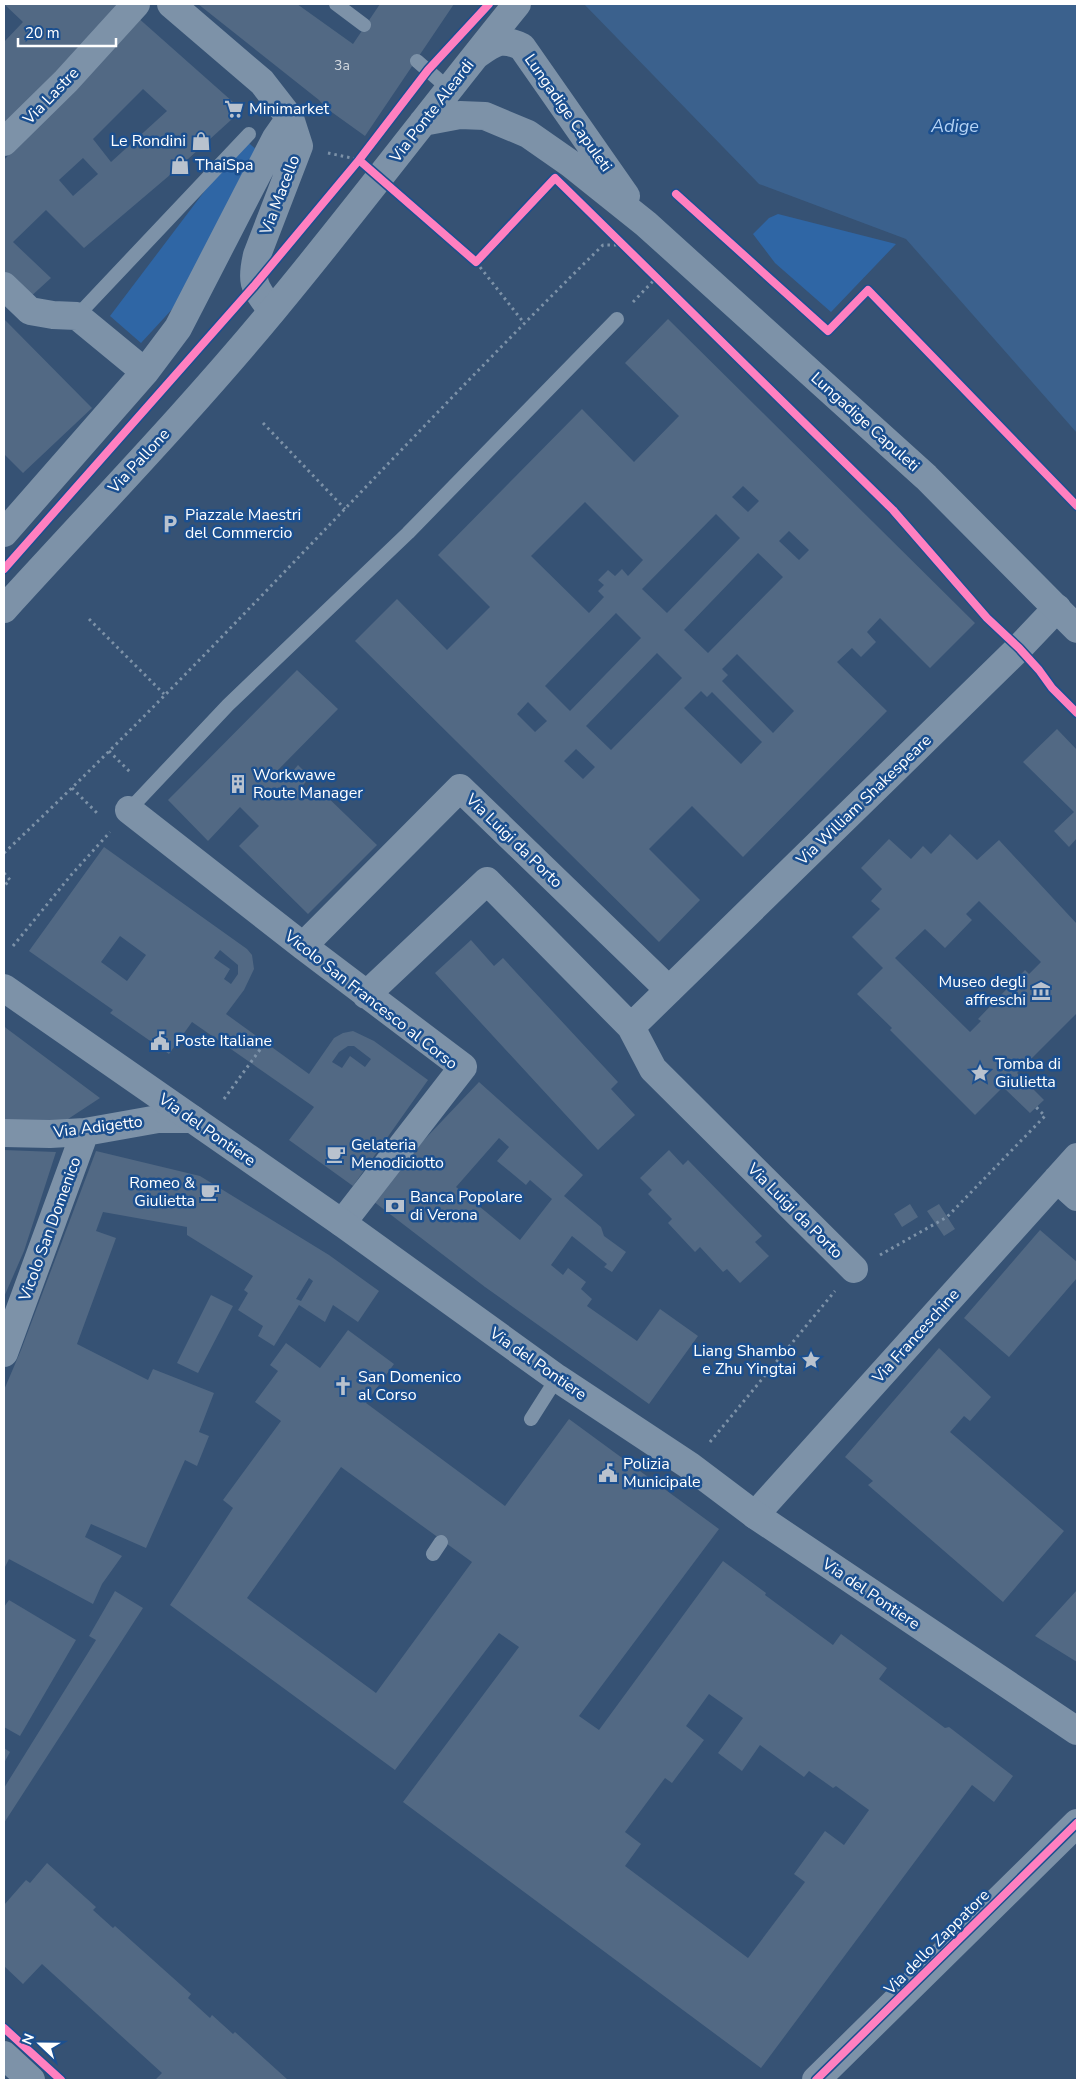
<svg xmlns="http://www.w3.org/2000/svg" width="1081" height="2084" viewBox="0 0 1081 2084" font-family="'Nunito Sans',sans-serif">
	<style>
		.green { fill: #2f66a5 }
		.water { fill: #3b618d }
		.building { fill: #526984; fill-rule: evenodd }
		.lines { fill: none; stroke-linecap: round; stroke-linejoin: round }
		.path { stroke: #7d92a8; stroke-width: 3; stroke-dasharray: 2.5 4; stroke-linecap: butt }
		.service { stroke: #7d92a8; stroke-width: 14 }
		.minor { stroke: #7d92a8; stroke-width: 28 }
		.tertiary { stroke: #7d92a8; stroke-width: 28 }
		.cycleway-casing { stroke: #1b4f8f; stroke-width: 11 }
		.cycleway { stroke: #ff80c0; stroke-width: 8 }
		.labels { text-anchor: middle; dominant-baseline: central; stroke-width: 5; stroke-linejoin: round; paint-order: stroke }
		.number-label { font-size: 14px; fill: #d4dae0 }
		.street-label { font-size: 16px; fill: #fff; stroke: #1b4f8f }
		.poi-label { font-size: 16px; fill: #fff; stroke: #1b4f8f; text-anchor: start }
		.water-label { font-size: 18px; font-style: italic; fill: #b5d3f5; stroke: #1b4f8f }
	</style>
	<rect width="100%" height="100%" fill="#365274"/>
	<path class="green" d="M 244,139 L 257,150 L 176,305 L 141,343 L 110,316 Z
		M 778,214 L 896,244 L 831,312 L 775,263 L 753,234 L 769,218 Z"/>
	<path class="water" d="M 584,4 L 1077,4 L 1077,433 L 906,239 L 759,184 Z"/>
	<path class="building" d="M 4,4 L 119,4 L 4,128 L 4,42 L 23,22 Z
		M 198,4 L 297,4 L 353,44 L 380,4 L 454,4 L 365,136 L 326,108 L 319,100 Z
		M 136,16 L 242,110 L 177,169 L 84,248 L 46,210 L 13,242 L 51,278 L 28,299 L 4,279 L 4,160 ZM 143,89 L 167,111 L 111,162 L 93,139 ZM 83,158 L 98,174 L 73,196 L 59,180 Z
		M 4,319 L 92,408 L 23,473 L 4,454 Z
		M 668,319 L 975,623 L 930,668 L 880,618 L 867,632 L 876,642 L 861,657 L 852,648 L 837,662 L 887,711 L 743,857 L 692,806 L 649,849 L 700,900 L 659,942 L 355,641 L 397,599 L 447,650 L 490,607 L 438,555 L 582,409 L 634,462 L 679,416 L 625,363 ZM 743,486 L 759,501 L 748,512 L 732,497 ZM 585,502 L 643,560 L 628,576 L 622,569 L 615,576 L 608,570 L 598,580 L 604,585 L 598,591 L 604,597 L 589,613 L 531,556 ZM 716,514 L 740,538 L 667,613 L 642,589 ZM 789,531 L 809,550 L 799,560 L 779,541 ZM 758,553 L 783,577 L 708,653 L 684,630 ZM 616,613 L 641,638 L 570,711 L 545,686 ZM 657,653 L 682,678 L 611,750 L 586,726 ZM 737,654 L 794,711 L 773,733 L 722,681 L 728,675 L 722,669 ZM 701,691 L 707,697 L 712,692 L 762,742 L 741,764 L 684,708 ZM 528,702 L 547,721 L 535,732 L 517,714 ZM 576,749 L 595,767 L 583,779 L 564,761 Z
		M 297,670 L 338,709 L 278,770 L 287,778 L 298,765 L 310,777 L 299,790 L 307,799 L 318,788 L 377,845 L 308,914 L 239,846 L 259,826 L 240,807 L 208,841 L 168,800 Z
		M 1057,729 L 1077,750 L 1077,838 L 1069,847 L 1054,831 L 1074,812 L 1023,762 Z
		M 950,834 L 977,860 L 999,840 L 1077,924 L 1077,1013 L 1017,1073 L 1044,1100 L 1030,1113 L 1003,1087 L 975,1115 L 890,1030 L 892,1028 L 857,994 L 883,968 L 852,937 L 880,909 L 871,901 L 882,889 L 861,868 L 889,839 L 911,859 L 923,846 L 931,854 ZM 979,901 L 1041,962 L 1029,974 L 1025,970 L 978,1019 L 981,1021 L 970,1032 L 895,958 L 925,929 L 945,948 L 972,920 L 966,914 Z
		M 104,847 L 247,949 L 252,955 L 254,969 L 244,990 L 226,1014 L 309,1074 L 334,1038 L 343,1033 L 353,1031 L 374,1041 L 428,1080 L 353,1186 L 289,1140 L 314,1107 L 192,1022 L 169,1054 L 110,1013 L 113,1010 L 29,951 ZM 120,936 L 146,955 L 127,981 L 101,962 ZM 220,950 L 238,965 L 238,974 L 231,984 L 224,979 L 230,969 L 214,958 ZM 348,1046 L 354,1046 L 371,1059 L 365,1067 L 350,1056 L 342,1068 L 332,1062 L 339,1052 Z
		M 471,940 L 494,966 L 503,958 L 618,1082 L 611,1089 L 635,1115 L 598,1150 L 435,973 Z
		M 4,1026 L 6,1028 L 100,1098 L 65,1121 L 4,1124 Z
		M 479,1082 L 583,1175 L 564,1196 L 601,1227 L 604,1236 L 626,1252 L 612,1272 L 604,1267 L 607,1264 L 572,1236 L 551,1265 L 563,1275 L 568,1268 L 586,1282 L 581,1289 L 592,1299 L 587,1306 L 637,1341 L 660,1309 L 698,1336 L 649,1404 L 485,1287 L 369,1198 ZM 499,1138 L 509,1147 L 497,1161 L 526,1185 L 530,1180 L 552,1199 L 520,1240 L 456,1187 Z
		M 4,1150 L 56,1152 L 24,1251 L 4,1297 Z
		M 669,1150 L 683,1165 L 688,1160 L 762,1236 L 755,1242 L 769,1256 L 740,1283 L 727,1269 L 723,1272 L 700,1247 L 695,1252 L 668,1223 L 672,1219 L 648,1194 L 652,1190 L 640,1178 Z
		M 96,1151 L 200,1176 L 329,1255 L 379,1291 L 358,1322 L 333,1305 L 325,1322 L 299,1305 L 274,1346 L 258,1336 L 263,1326 L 238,1310 L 248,1293 L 244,1290 L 253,1276 L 187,1235 L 187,1227 L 103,1212 L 96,1231 L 116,1238 L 77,1344 L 148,1380 L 153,1369 L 214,1393 L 199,1432 L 209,1436 L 197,1466 L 185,1460 L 146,1548 L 91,1524 L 85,1537 L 122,1556 L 102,1584 L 93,1604 L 9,1559 L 4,1569 L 4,1390 L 21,1350 ZM 309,1278 L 313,1281 L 301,1301 L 296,1299 Z
		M 910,1204 L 918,1217 L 902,1227 L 894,1214 Z
		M 939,1204 L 955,1229 L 944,1236 L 927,1211 Z
		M 1040,1230 L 1077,1262 L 1077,1278 L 1009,1357 L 964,1318 Z
		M 211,1295 L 233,1306 L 198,1373 L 177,1363 Z
		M 348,1330 L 394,1364 L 366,1403 L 505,1506 L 569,1419 L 719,1529 L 579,1716 L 599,1730 L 723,1561 L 766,1593 L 765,1595 L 833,1645 L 841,1634 L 887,1668 L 879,1679 L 945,1728 L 949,1727 L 1013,1776 L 994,1802 L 972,1785 L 761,2068 L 403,1802 L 519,1647 L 499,1633 L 395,1770 L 170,1605 L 233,1508 L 223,1500 L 281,1421 L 255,1402 L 278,1371 L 270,1365 L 286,1343 L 320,1368 ZM 341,1467 L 472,1562 L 376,1693 L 247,1598 ZM 709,1694 L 743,1718 L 718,1753 L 742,1771 L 760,1745 L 804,1777 L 809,1771 L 833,1788 L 836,1786 L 869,1810 L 844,1845 L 825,1831 L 794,1874 L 805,1882 L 748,1958 L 625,1866 L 641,1844 L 625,1832 L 665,1778 L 672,1783 L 704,1740 L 686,1726 Z
		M 939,1348 L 991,1397 L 970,1421 L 964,1416 L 950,1432 L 1064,1531 L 1003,1602 L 868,1485 L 873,1481 L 845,1457 Z
		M 1077,1590 L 1077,1662 L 1035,1636 Z
		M 115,1591 L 143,1608 L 4,1823 L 4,1788 L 96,1640 L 89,1636 Z
		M 9,1600 L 76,1640 L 20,1736 L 4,1727 L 4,1607 Z
		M 4,1748 L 10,1752 L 4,1763 Z
		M 47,1863 L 96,1907 L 93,1910 L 113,1928 L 115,1926 L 191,1994 L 188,1998 L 210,2018 L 212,2015 L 233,2034 L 235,2032 L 288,2080 L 155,2080 L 162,2073 L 42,1964 L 23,1984 L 4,1966 L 4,1905 L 26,1880 L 30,1883 Z"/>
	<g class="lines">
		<path class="path" d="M 328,153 L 356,159
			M 476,262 L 524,323
			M 633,302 L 657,277
			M 263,423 L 345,509
			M 89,619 L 164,694
			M 109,751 L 132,774
			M 72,788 L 99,815
			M 4,853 C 211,658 400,444 603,245 L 622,245
			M 4,873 L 10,880 L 4,886
			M 13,946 L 72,874 L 110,832
			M 224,1099 L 270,1036
			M 880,1255 L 947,1217 L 1045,1116 L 1036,1107
			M 710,1442 L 835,1291"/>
		<path class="service" d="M 336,4 L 364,25
			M 417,61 L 448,88
			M 77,316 L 249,134
			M 129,810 L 228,705 L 408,533 L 617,319
			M 531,1419 L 557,1378
			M 433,1554 L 441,1542"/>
		<path class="minor" d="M 171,4 L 262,82 L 290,118 L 299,146 L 257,255 C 250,285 255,287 272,311
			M 4,142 L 66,81 L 136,4
			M 4,286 L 30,311 L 53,315 L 77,316 L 145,372
			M 4,533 L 145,372 L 178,328 L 276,138 L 290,118
			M 129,810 L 303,946 L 463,1067 L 342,1223
			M 303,946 L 460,788 L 669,990
			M 366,995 L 487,881 L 631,1027 L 1019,648 L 1057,608
			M 631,1027 L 653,1069 L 854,1269
			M 4,1133 L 50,1134 L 85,1132 L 158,1119 L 192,1119
			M 1057,1179 L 1077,1197
			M 4,1353 L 85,1132
			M 755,1515 L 1077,1157
			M 4,2055 L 31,2080"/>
		<path class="tertiary" d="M 478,54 C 495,42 502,37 522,47 L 626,196
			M 423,122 L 460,115 L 485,116 L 528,134 L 571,164 L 646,224 L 926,477 L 1077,629
			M 4,609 C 94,510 188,413 274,309 C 357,209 435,105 517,4
			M 4,988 L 342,1223 L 557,1378 L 690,1466 L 755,1515 L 1077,1731
			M 816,2080 L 1077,1823"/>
		<g class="cycleway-casing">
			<path id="cycleway" d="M 359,160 L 476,262 L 555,178 L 893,510 L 987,618 L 1019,648 L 1039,670 L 1052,688 L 1077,713
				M 676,194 L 828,331 L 868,290 L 1077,506
				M 4,569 L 254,286 L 359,160 L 428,70 L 489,4
				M 4,2028 L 61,2080
				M 816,2080 L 1077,1823"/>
		</g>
		<use href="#cycleway" class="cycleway"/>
	</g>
	<defs>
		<g id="supermarket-bare" transform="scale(1.5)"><path d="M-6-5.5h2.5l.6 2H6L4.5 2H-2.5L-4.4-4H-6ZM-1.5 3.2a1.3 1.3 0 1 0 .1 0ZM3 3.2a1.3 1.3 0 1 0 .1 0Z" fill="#b9c2ce" stroke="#1b4f8f" stroke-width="2.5" paint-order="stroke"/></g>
		<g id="shop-bare" transform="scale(1.5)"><path d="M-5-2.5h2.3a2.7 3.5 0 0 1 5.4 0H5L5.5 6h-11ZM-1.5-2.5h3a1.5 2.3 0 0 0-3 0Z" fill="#b9c2ce" stroke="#1b4f8f" stroke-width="2.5" paint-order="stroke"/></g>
		<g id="parking-bare" transform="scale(1.5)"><path d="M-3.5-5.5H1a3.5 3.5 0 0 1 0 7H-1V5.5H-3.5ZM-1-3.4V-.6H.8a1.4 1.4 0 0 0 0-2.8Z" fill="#b9c2ce" stroke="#1b4f8f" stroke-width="2.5" paint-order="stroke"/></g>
		<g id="building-bare" transform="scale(1.5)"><path d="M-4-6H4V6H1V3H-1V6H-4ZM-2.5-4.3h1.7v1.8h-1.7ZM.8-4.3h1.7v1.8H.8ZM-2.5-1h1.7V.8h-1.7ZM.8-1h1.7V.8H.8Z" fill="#b9c2ce" stroke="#1b4f8f" stroke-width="2.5" paint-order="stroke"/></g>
		<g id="museum-bare" transform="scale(1.5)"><path d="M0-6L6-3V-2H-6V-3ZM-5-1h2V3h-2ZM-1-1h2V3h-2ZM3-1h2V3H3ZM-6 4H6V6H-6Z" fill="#b9c2ce" stroke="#1b4f8f" stroke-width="2.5" paint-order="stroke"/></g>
		<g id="civic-bare" transform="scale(1.5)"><path d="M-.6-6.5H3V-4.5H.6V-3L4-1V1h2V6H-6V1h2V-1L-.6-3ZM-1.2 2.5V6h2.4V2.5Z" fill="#b9c2ce" stroke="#1b4f8f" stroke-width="2.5" paint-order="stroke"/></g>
		<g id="sight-bare" transform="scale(1.5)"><path d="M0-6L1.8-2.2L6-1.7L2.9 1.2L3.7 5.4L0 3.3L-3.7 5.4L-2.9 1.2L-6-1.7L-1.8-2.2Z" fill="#b9c2ce" stroke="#1b4f8f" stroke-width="2.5" paint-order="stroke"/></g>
		<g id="cafe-bare" transform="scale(1.5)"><path d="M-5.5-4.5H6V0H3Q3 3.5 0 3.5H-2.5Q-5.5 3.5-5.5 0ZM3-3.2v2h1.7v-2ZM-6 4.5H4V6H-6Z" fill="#b9c2ce" stroke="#1b4f8f" stroke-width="2.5" paint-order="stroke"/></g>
		<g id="bank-bare" transform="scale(1.5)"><path d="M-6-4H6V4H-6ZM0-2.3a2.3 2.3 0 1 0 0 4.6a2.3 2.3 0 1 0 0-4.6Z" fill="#b9c2ce" stroke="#1b4f8f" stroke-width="2.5" paint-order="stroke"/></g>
		<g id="church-bare" transform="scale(1.5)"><path d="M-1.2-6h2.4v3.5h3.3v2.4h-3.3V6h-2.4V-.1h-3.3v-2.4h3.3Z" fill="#b9c2ce" stroke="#1b4f8f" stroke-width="2.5" paint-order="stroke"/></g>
	</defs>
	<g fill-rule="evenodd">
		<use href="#supermarket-bare" x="234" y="109"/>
		<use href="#shop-bare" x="201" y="141"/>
		<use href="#shop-bare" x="180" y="165"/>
		<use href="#parking-bare" x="170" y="524"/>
		<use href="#building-bare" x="238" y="784"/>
		<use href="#museum-bare" x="1041" y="991"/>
		<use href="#civic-bare" x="160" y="1041"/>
		<use href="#sight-bare" x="980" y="1073"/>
		<use href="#cafe-bare" x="336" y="1154"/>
		<use href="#cafe-bare" x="210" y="1192"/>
		<use href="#bank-bare" x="395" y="1206"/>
		<use href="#sight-bare" x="811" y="1360"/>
		<use href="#church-bare" x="343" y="1386"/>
		<use href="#civic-bare" x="608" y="1473"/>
	</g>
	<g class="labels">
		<g class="number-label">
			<text x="342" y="65">3a</text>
		</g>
		<g class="street-label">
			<text transform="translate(51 96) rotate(-46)">Via Lastre</text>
			<text transform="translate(432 111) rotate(-52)">Via Ponte Aleardi</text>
			<text transform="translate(568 113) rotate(55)">Lungadige Capuleti</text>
			<text transform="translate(280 195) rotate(-69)">Via Macello</text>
			<text transform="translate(865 422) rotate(42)">Lungadige Capuleti</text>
			<text transform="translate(139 461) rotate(-47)">Via Pallone</text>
			<text transform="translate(864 800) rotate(-44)">Via William Shakespeare</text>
			<text transform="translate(514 841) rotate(44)">Via Luigi da Porto</text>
			<text transform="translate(371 1000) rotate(38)">Vicolo San Francesco al Corso</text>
			<text transform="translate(98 1127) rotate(-7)">Via Adigetto</text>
			<text transform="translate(207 1130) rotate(35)">Via del Pontiere</text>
			<text transform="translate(795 1211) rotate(45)">Via Luigi da Porto</text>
			<text transform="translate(50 1229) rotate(-70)">Vicolo San Domenico</text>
			<text transform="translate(916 1336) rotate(-48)">Via Franceschine</text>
			<text transform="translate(538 1364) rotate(35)">Via del Pontiere</text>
			<text transform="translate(871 1594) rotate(34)">Via del Pontiere</text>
			<text transform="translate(937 1942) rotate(-45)">Via dello Zappatore</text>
		</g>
		<g class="poi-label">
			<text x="249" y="109">Minimarket</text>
			<text x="186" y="141" text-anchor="end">Le Rondini</text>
			<text x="195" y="165">ThaiSpa</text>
			<text x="185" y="515">Piazzale Maestri<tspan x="185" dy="18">del Commercio</tspan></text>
			<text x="253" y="775">Workwawe<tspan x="253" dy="18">Route Manager</tspan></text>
			<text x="1026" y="982" text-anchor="end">Museo degli<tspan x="1026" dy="18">affreschi</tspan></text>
			<text x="175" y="1041">Poste Italiane</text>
			<text x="995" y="1064">Tomba di<tspan x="995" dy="18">Giulietta</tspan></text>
			<text x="351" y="1145">Gelateria<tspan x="351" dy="18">Menodiciotto</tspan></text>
			<text x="195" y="1183" text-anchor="end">Romeo &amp;<tspan x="195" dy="18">Giulietta</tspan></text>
			<text x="410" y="1197">Banca Popolare<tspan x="410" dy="18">di Verona</tspan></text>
			<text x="796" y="1351" text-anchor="end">Liang Shambo<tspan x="796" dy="18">e Zhu Yingtai</tspan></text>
			<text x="358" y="1377">San Domenico<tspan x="358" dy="18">al Corso</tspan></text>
			<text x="623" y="1464">Polizia<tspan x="623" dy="18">Municipale</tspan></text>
		</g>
		<g class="water-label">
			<text x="955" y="126">Adige</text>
		</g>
	</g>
	<rect width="1081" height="2084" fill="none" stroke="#ffffff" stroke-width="10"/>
	<g transform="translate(40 2044) rotate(292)" stroke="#1b4f8f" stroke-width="4" paint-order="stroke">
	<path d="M0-4L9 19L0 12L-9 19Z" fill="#ffffff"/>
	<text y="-8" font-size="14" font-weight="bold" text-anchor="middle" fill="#ffffff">N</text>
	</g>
	<path d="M18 38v8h98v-8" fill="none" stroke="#ffffff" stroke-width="2.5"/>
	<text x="25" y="38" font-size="15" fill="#ffffff" stroke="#1b4f8f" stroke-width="4" paint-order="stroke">20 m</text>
</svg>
